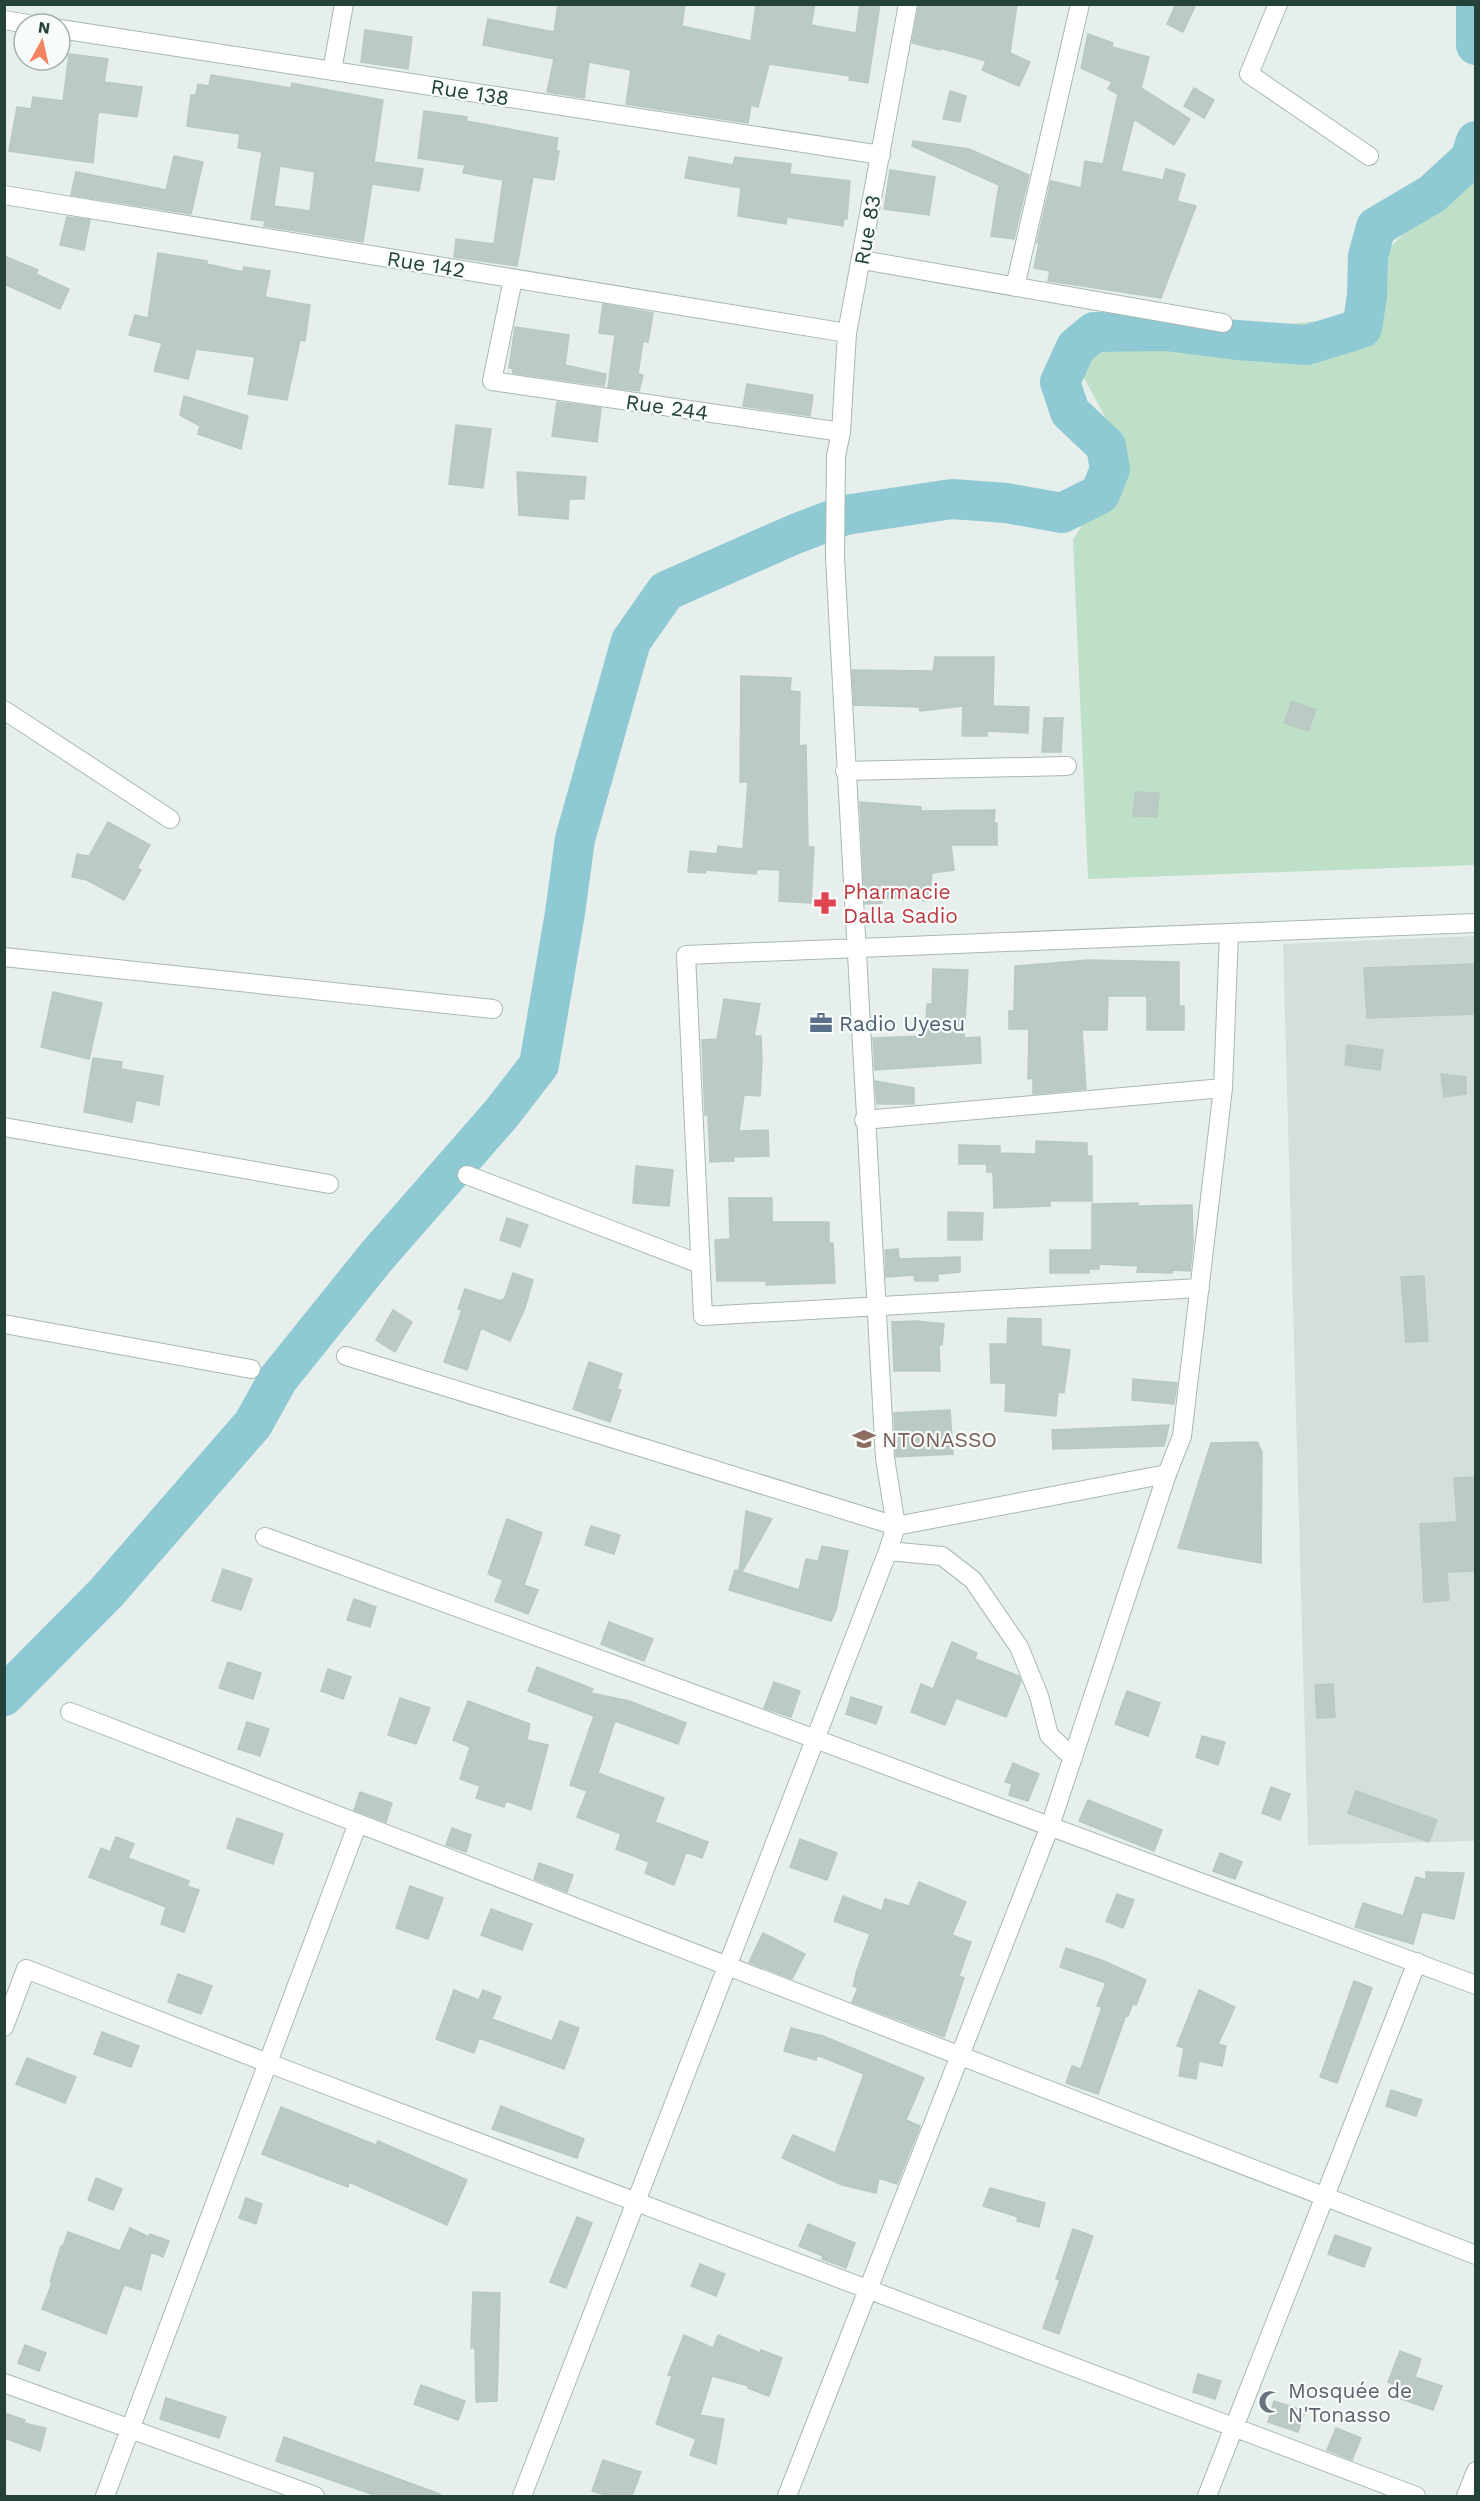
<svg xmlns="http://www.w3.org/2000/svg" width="1480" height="2501" viewBox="0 0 1480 2501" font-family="'Work Sans',sans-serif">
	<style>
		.built { fill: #d4dfda }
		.green { fill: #bfe0c8 }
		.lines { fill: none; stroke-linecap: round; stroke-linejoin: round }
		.river { stroke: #8ec9d4; stroke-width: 40 }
		.building { fill: #bbcac4; stroke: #b8c9c2; stroke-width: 1.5; fill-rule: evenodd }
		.street-casing { stroke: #a8b8b2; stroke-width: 20 }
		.street { stroke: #fff; stroke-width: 18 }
		.labels { text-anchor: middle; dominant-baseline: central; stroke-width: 4.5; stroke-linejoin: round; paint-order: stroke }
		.street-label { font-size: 21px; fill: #24423a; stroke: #f7fbf9 }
		.health-label { font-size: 21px; fill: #be3a42; stroke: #f7fbf9; text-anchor: start }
		.service-label { font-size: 21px; fill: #4e5e75; stroke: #f7fbf9; text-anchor: start }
		.education-label { font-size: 21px; fill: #785e54; stroke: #f7fbf9; text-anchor: start }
		.worship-label { font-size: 21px; fill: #5b616d; stroke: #f7fbf9; text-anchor: start }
	</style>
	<rect width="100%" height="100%" fill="#e6efeb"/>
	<path class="built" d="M 1475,936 L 1475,1841 L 1308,1845 L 1283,944 Z"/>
	<path class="green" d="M 1475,166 L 1475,865 L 1088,879 L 1073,540 L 1125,454 L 1083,376 L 1095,348 L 1342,318 L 1382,255 Z"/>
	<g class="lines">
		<path class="river" d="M 1476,10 L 1476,45
			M 4,1696 L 106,1593 L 253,1424 L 278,1379 L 376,1257 L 501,1114 L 539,1065 L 565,913 L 575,839 L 631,641 L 666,591 L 795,534 L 845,515 L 952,499 L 1006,503 L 1062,513 L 1100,494 L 1110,469 L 1106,446 L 1070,412 L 1060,382 L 1076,347 L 1094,332 L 1166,331 L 1237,340 L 1307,345 L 1362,328 L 1367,296 L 1368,256 L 1376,227 L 1432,194 L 1470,159 L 1476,141"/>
	</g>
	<path class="building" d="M 558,4 L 685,4 L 682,26 L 751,41 L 756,4 L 815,4 L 811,25 L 856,33 L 860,4 L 880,4 L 868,83 L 849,80 L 850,76 L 769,64 L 758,107 L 751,105 L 748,123 L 626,104 L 631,70 L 589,62 L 584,98 L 547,92 L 554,59 L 483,45 L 488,19 L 554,32 Z
		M 919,4 L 1017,4 L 1010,53 L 1030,62 L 1019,86 L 982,70 L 986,61 L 940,48 L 940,50 L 912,43 Z
		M 1176,4 L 1196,4 L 1183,32 L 1167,24 Z
		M 365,30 L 412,37 L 408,69 L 361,62 Z
		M 1088,34 L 1113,43 L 1112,47 L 1149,57 L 1141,88 L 1190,119 L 1174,145 L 1134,119 L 1121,171 L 1163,180 L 1166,169 L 1185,174 L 1177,201 L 1196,206 L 1161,298 L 1048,281 L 1050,271 L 1034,268 L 1039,243 L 1037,243 L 1051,181 L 1081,188 L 1085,161 L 1103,164 L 1118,94 L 1108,89 L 1112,82 L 1081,68 Z
		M 69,54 L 108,59 L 104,82 L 142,87 L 137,117 L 100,112 L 98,114 L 93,163 L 9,151 L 17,107 L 31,109 L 33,97 L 63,101 Z
		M 211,75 L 291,88 L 292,83 L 383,100 L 374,162 L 423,169 L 419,191 L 372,184 L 363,242 L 264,226 L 265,221 L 251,219 L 262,152 L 238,148 L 240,134 L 187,126 L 191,95 L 196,95 L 198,84 L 209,86 ZM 280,166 L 315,172 L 310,211 L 274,206 Z
		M 1194,88 L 1214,100 L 1204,118 L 1184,106 Z
		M 950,91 L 966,96 L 960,122 L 943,119 Z
		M 424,111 L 467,117 L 466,121 L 558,138 L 556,150 L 559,151 L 554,180 L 533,177 L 517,266 L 454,257 L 456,239 L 494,244 L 503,180 L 463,173 L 465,165 L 418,158 Z
		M 913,141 L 969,149 L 1029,175 L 1014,239 L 991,236 L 999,185 L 912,146 Z
		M 174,156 L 203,162 L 191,214 L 71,195 L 76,172 L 166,190 Z
		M 689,157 L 733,165 L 735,157 L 791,164 L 790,174 L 850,181 L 847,219 L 844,218 L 843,226 L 787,217 L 786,224 L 738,216 L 741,188 L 685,178 Z
		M 890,170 L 935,177 L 929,215 L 884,209 Z
		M 67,217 L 90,220 L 84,250 L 60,245 Z
		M 158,253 L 207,261 L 207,264 L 243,272 L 244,267 L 270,271 L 265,297 L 310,305 L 305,341 L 300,340 L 287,400 L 248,394 L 255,357 L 196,349 L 188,379 L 154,371 L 162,343 L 129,335 L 135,315 L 148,318 Z
		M 4,256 L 38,270 L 36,274 L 69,289 L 60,309 L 4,284 Z
		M 603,304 L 653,313 L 648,342 L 643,341 L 638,374 L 643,375 L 639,391 L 608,387 L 615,335 L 599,333 Z
		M 515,327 L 569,335 L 565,365 L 606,374 L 604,386 L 513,373 L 512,368 L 509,368 Z
		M 747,384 L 813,395 L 810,416 L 743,406 Z
		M 184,396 L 248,416 L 241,449 L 198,434 L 200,426 L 180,415 Z
		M 557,402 L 601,408 L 597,442 L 552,436 Z
		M 456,425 L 491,429 L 483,488 L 449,484 Z
		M 517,472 L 586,477 L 584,499 L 569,499 L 568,519 L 519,515 Z
		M 935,657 L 994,657 L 993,706 L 1029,707 L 1028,733 L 987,731 L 987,736 L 962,736 L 963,706 L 920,711 L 919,707 L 854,705 L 852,670 L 933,671 Z
		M 741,676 L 791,678 L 790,691 L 800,692 L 799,746 L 806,745 L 808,847 L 814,847 L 811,903 L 779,901 L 780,870 L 757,869 L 756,874 L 706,870 L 705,873 L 688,872 L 690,851 L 717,854 L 718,846 L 743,849 L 748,782 L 740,782 Z
		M 1292,701 L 1316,710 L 1308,731 L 1284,723 Z
		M 1044,718 L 1063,718 L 1061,752 L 1042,752 Z
		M 1135,792 L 1159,793 L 1157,817 L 1133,816 Z
		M 860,802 L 921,807 L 921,811 L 995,810 L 994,823 L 997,823 L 997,845 L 951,845 L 954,870 L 932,873 L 929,901 L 882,898 L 882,903 L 865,904 Z
		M 108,822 L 150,845 L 137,868 L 141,870 L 124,900 L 87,880 L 72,877 L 77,854 L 89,856 Z
		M 1089,960 L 1179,962 L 1179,1006 L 1184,1006 L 1184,1030 L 1147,1030 L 1147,996 L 1108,996 L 1107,1030 L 1082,1030 L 1086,1089 L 1033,1094 L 1033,1078 L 1028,1079 L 1029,1029 L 1009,1029 L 1009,1011 L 1014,1011 L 1015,966 Z
		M 1476,964 L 1476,1014 L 1367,1018 L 1364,968 Z
		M 933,969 L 968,970 L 964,1038 L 980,1037 L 981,1063 L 875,1070 L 873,1038 L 925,1036 L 927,1004 L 932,1004 Z
		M 53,992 L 102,1003 L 89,1059 L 41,1047 Z
		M 724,999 L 760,1004 L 754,1036 L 761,1036 L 762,1061 L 760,1096 L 744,1095 L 739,1131 L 768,1130 L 769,1156 L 733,1157 L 734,1161 L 710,1162 L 708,1115 L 705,1115 L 702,1040 L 717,1039 Z
		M 1347,1045 L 1383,1050 L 1380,1070 L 1345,1065 Z
		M 93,1058 L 122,1062 L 121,1069 L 163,1076 L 159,1105 L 136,1100 L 132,1122 L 84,1112 Z
		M 1441,1074 L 1466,1077 L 1466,1094 L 1444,1097 Z
		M 875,1081 L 914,1088 L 914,1104 L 877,1104 Z
		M 1036,1141 L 1087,1143 L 1087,1156 L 1092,1156 L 1092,1201 L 1050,1201 L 1050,1206 L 994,1208 L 993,1172 L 987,1172 L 987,1164 L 959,1164 L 959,1145 L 1000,1146 L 1000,1153 L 1036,1154 Z
		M 636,1166 L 673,1170 L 669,1206 L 633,1203 Z
		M 729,1198 L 772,1198 L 772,1222 L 829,1222 L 829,1243 L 833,1243 L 835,1283 L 766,1285 L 767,1281 L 717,1281 L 715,1240 L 730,1239 Z
		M 1138,1203 L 1138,1206 L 1192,1205 L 1193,1244 L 1190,1271 L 1172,1270 L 1172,1273 L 1137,1272 L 1138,1266 L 1099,1264 L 1099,1269 L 1089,1269 L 1089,1273 L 1050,1273 L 1050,1250 L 1092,1250 L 1092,1204 Z
		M 948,1212 L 983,1213 L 982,1240 L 948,1240 Z
		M 507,1218 L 528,1225 L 520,1247 L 500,1240 Z
		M 898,1249 L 899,1259 L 960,1257 L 960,1272 L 938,1274 L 938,1281 L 915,1281 L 914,1275 L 886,1277 L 885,1250 Z
		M 513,1273 L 533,1280 L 525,1308 L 510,1341 L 481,1328 L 467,1370 L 444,1362 L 462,1310 L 458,1309 L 465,1289 L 501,1301 L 502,1299 L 504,1300 Z
		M 1424,1276 L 1428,1341 L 1406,1342 L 1401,1277 Z
		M 393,1310 L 412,1322 L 395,1352 L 376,1340 Z
		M 1008,1318 L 1041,1319 L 1041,1346 L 1070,1350 L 1064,1393 L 1058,1392 L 1056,1416 L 1005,1411 L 1006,1383 L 991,1383 L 990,1344 L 1007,1344 Z
		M 917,1321 L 944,1324 L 942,1345 L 939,1345 L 940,1371 L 894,1371 L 892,1322 Z
		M 589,1362 L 622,1374 L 617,1389 L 621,1390 L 610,1422 L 573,1409 Z
		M 1133,1379 L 1177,1383 L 1174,1404 L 1132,1400 Z
		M 950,1410 L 953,1454 L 896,1457 L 894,1413 Z
		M 1169,1425 L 1164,1446 L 1053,1449 L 1052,1430 Z
		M 1257,1442 L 1262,1452 L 1261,1563 L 1178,1548 L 1211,1443 Z
		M 1476,1477 L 1476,1571 L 1447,1572 L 1449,1600 L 1424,1602 L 1420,1524 L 1457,1522 L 1454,1478 Z
		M 746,1511 L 772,1519 L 742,1572 L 799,1590 L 806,1559 L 818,1561 L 822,1546 L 848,1551 L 836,1610 L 831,1621 L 729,1590 L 735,1570 L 739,1571 Z
		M 507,1519 L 542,1533 L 524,1585 L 538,1590 L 528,1614 L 495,1601 L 503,1580 L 488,1574 Z
		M 591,1526 L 620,1535 L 614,1554 L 585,1545 Z
		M 223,1569 L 252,1579 L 241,1610 L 212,1601 Z
		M 354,1599 L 376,1607 L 370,1627 L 347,1620 Z
		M 609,1622 L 653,1639 L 644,1661 L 601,1644 Z
		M 952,1642 L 977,1653 L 975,1659 L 1019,1676 L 1021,1681 L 1006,1717 L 956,1698 L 945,1725 L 911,1712 L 921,1684 L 933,1689 Z
		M 228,1662 L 261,1673 L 253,1699 L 219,1688 Z
		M 537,1667 L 593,1689 L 591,1693 L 629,1701 L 686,1723 L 678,1744 L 615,1721 L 598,1773 L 664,1798 L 655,1822 L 708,1842 L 702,1858 L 686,1852 L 674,1885 L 645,1873 L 649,1862 L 616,1849 L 621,1834 L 577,1817 L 587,1791 L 570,1785 L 594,1716 L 528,1691 Z
		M 328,1669 L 351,1677 L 343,1699 L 321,1691 Z
		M 774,1682 L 800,1691 L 791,1717 L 764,1708 Z
		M 1333,1684 L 1335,1717 L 1317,1718 L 1315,1685 Z
		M 1127,1691 L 1160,1703 L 1148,1736 L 1115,1724 Z
		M 851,1697 L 882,1707 L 876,1724 L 846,1714 Z
		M 400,1698 L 430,1708 L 416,1744 L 388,1735 Z
		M 468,1701 L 530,1724 L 527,1740 L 548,1745 L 531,1810 L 506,1801 L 504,1807 L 476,1798 L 480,1786 L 460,1779 L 470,1747 L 453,1740 Z
		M 247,1722 L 269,1729 L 260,1756 L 238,1749 Z
		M 1202,1736 L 1225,1742 L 1218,1765 L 1196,1757 Z
		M 1013,1763 L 1039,1774 L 1028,1801 L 1009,1795 L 1012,1784 L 1005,1782 Z
		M 1271,1787 L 1290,1794 L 1280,1820 L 1262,1813 Z
		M 1356,1791 L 1437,1820 L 1429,1842 L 1348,1813 Z
		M 360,1792 L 392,1803 L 386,1822 L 354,1810 Z
		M 1088,1800 L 1162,1830 L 1154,1851 L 1079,1821 Z
		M 237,1818 L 283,1834 L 273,1864 L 227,1848 Z
		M 452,1828 L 471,1835 L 466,1852 L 446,1845 Z
		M 116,1837 L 134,1844 L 128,1858 L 189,1881 L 187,1886 L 199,1890 L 184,1932 L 161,1924 L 166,1907 L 89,1877 L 101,1848 L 110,1852 Z
		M 800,1839 L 837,1853 L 827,1880 L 790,1867 Z
		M 1220,1853 L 1242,1862 L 1235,1879 L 1213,1871 Z
		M 539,1863 L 573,1875 L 567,1892 L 534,1879 Z
		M 1426,1872 L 1464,1873 L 1454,1919 L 1422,1912 L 1413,1944 L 1355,1927 L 1363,1903 L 1403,1916 L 1416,1877 L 1426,1880 Z
		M 919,1882 L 966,1902 L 952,1935 L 971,1942 L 959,1976 L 964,1978 L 944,2037 L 852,2002 L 858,1988 L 853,1986 L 857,1970 L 870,1934 L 834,1921 L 843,1896 L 882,1911 L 885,1899 L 909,1906 Z
		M 410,1886 L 443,1898 L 428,1939 L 396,1928 Z
		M 1117,1894 L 1134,1900 L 1123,1928 L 1106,1921 Z
		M 491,1909 L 532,1924 L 522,1950 L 481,1935 Z
		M 763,1933 L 805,1954 L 792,1979 L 749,1962 Z
		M 1066,1948 L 1104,1961 L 1146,1980 L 1136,2005 L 1133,2003 L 1128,2016 L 1126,2015 L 1098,2094 L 1066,2083 L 1072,2066 L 1081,2069 L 1102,2007 L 1097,2006 L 1106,1983 L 1060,1967 Z
		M 178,1974 L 212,1986 L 201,2014 L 168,2002 Z
		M 1354,1981 L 1372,1988 L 1337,2083 L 1320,2077 Z
		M 454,1990 L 479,2000 L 483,1990 L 501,1997 L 492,2019 L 552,2041 L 560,2021 L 579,2028 L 564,2069 L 479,2038 L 474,2053 L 436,2039 Z
		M 1199,1990 L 1235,2007 L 1218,2044 L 1226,2046 L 1222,2066 L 1199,2061 L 1196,2079 L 1179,2076 L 1184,2048 L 1177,2046 Z
		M 791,2028 L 823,2036 L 924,2078 L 906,2120 L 920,2126 L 897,2184 L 879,2178 L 876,2193 L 842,2185 L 782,2158 L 793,2135 L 835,2153 L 864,2074 L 817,2055 L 816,2060 L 784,2051 Z
		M 102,2032 L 139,2046 L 131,2067 L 94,2054 Z
		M 27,2058 L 76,2077 L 65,2103 L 16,2084 Z
		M 1391,2090 L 1422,2100 L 1416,2116 L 1386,2106 Z
		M 501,2106 L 584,2139 L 577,2158 L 492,2129 Z
		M 281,2107 L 376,2145 L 378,2141 L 467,2180 L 447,2225 L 349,2182 L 348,2187 L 262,2154 Z
		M 96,2178 L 122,2189 L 113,2210 L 88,2200 Z
		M 990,2188 L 1045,2203 L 1039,2227 L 1017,2221 L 1018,2217 L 983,2206 Z
		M 246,2198 L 262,2204 L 256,2224 L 239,2218 Z
		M 577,2217 L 592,2223 L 566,2288 L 550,2282 Z
		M 808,2224 L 855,2243 L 846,2268 L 822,2259 L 823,2256 L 799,2246 Z
		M 130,2228 L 149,2237 L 150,2234 L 169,2241 L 163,2257 L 151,2252 L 141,2290 L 124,2285 L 106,2334 L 42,2309 L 52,2283 L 50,2282 L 61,2246 L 63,2246 L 68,2232 L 120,2251 Z
		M 1073,2229 L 1093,2236 L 1059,2334 L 1043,2328 L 1060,2280 L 1056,2279 Z
		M 1335,2235 L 1371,2248 L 1364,2267 L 1328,2254 Z
		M 700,2264 L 725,2274 L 716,2296 L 691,2286 Z
		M 473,2292 L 500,2293 L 497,2401 L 476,2402 L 475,2348 L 471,2348 Z
		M 684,2335 L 713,2348 L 718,2335 L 760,2353 L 761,2350 L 782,2358 L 769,2396 L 748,2388 L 749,2386 L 712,2376 L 700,2415 L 724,2419 L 716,2464 L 690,2455 L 696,2439 L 656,2424 L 672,2376 L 668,2375 Z
		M 25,2345 L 46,2353 L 39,2371 L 18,2363 Z
		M 1400,2351 L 1421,2359 L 1415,2377 L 1442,2386 L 1433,2410 L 1401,2399 L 1404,2389 L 1388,2382 Z
		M 1198,2374 L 1221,2381 L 1215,2399 L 1193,2392 Z
		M 421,2385 L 465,2401 L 458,2420 L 414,2404 Z
		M 166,2398 L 226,2417 L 219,2438 L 160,2419 Z
		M 1274,2401 L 1305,2411 L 1298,2432 L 1268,2422 Z
		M 4,2413 L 25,2420 L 24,2423 L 46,2428 L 40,2451 L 4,2438 Z
		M 1336,2428 L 1361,2438 L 1352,2460 L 1327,2450 Z
		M 284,2437 L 440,2494 L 440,2496 L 377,2496 L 276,2461 Z
		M 603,2460 L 641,2472 L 632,2496 L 609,2496 L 592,2491 Z"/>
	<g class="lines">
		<g class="street-casing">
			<path id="street" d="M 1278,4 L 1249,74 L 1369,156
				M 4,20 L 28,24
				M 60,29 L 881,155
				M 332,71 L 344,4
				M 4,195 L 847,333
				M 862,260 L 1223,323
				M 513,279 L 492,381 L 841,432
				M 1015,287 L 1080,4
				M 4,710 L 170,819
				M 845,771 L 1067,766
				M 4,957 L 493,1009
				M 864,1120 L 1223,1088
				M 4,1127 L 329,1184
				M 467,1175 L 700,1264
				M 1200,1288 L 703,1316 L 686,955 L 1476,923
				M 4,1324 L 251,1369
				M 346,1356 L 896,1526 L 1167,1474
				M 265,1537 L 724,1705 L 1476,1985
				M 888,1551 L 942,1556 L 973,1580 L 1019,1647 L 1039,1696 L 1049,1735 L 1073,1758
				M 70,1712 L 1476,2255
				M 4,2027 L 26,1969 L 268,2063 L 1416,2496
				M 4,2383 L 315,2496
				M 105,2496 L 358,1823
				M 522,2496 L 888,1551 L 896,1526 L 885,1458 L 835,558 L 836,456 L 841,432 L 847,333 L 908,4
				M 787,2496 L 1050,1826 L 1167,1474 L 1182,1436 L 1223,1088 L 1229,933
				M 1207,2496 L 1417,1962
				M 1466,2496 L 1476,2471"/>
		</g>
		<use href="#street" class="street"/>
	</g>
	<defs>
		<g id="pharmacy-bare" transform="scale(1.8)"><path d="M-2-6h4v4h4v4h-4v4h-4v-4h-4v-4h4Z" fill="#e0444e" stroke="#f7fbf9" stroke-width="2.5" paint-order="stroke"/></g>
		<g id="office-bare" transform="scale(1.8)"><path d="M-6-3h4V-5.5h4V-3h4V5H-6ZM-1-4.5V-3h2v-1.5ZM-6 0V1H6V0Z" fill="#5c6f8a" stroke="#f7fbf9" stroke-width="2.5" paint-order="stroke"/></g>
		<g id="school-bare" transform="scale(1.8)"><path d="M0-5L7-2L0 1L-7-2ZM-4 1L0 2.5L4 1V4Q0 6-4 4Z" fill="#8d6e63" stroke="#f7fbf9" stroke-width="2.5" paint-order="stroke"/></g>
		<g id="mosque-bare" transform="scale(1.8)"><path d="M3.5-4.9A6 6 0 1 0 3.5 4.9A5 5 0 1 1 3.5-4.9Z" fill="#6b7280" stroke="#f7fbf9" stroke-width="2.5" paint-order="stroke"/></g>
	</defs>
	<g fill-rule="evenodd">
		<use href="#pharmacy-bare" x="825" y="903"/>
		<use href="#office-bare" x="821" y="1023"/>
		<use href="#school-bare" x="864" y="1439"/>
		<use href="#mosque-bare" x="1270" y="2402"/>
	</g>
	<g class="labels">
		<g class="street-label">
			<text transform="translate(470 92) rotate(9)">Rue 138</text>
			<text transform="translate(867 230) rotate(-80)">Rue 83</text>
			<text transform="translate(426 264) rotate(9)">Rue 142</text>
			<text transform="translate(667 407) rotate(8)">Rue 244</text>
		</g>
		<g class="health-label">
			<text x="843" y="891">Pharmacie<tspan x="843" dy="24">Dalla Sadio</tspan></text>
		</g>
		<g class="service-label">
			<text x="839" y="1023">Radio Uyesu</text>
		</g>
		<g class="education-label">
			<text x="882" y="1439">NTONASSO</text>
		</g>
		<g class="worship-label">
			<text x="1288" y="2390">Mosquée de<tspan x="1288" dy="24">N'Tonasso</tspan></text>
		</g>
	</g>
	<rect width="1480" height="2501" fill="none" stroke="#24423a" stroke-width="12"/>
	<g transform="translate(42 42) rotate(8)"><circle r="28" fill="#f7fbf9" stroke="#a3b1ad" stroke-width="1.5"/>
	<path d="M0-4.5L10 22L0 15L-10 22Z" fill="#f4845f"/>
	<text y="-9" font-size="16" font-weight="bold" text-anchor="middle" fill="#24423a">N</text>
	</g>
</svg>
